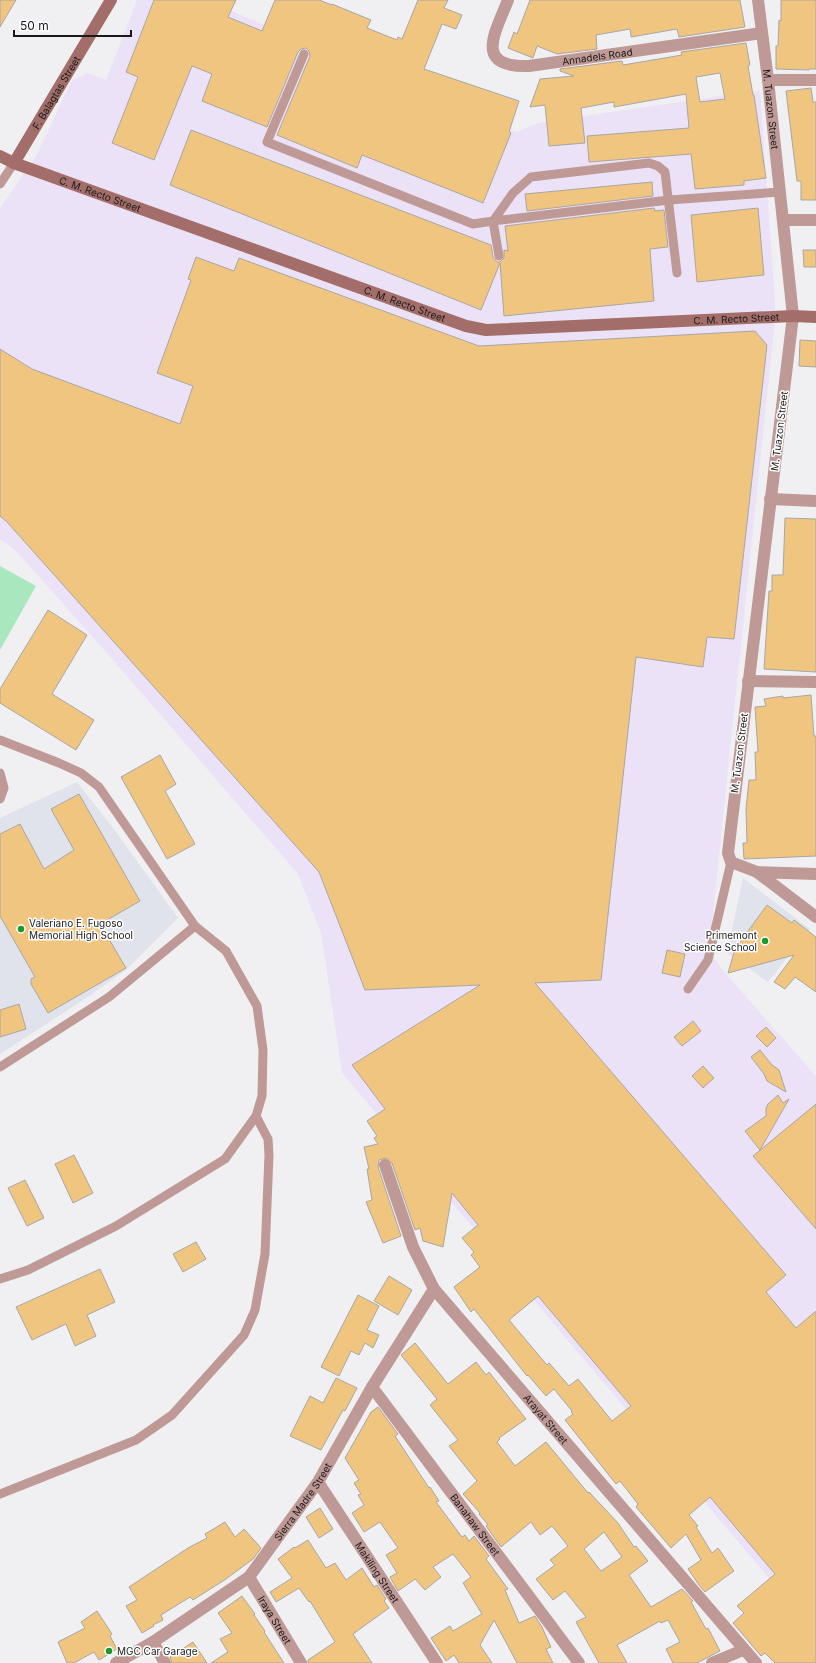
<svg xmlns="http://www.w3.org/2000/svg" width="816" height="1663" viewBox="0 0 816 1663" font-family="Inter,sans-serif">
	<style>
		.industrial { fill: #ece2f7 }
		.built { fill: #e1e3ec }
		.green { fill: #a9e7bf }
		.building { fill: #f0c57f; stroke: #a8a6a5; fill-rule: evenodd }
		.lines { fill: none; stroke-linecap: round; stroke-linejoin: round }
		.lane { stroke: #bf9995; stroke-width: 9 }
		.street { stroke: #bf9995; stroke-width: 12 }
		.secondary { stroke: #a36e69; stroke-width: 12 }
		.poi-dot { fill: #189a2f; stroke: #fefeff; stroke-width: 1.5 }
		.labels { text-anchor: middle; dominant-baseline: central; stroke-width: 3; stroke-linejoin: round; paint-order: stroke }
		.street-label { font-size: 10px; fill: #1a1a1b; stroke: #fefeff }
		.poi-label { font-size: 10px; fill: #1a1a1b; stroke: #fefeff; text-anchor: start }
	</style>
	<rect width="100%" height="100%" fill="#f0f0f3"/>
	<path class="industrial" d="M 137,0 L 206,0 L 517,132 L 538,123 L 760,90 L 775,301 L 774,330 L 709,952 L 727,975 L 816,1076 L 816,1634 L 342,1073 L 321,933 L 298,874 L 113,660 L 16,551 L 0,539 L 0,208 L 36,156 L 72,80 L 88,73 L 106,80 Z"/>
	<path class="built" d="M 77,782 L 114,829 L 178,918 L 126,970 L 88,997 L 0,1054 L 0,818 Z
		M 743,878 L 810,929 L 768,982 L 727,953 Z"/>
	<path class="green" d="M 0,566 L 36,586 L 0,650 Z"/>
	<path class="building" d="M 0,0 L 16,0 L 0,27 Z
		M 154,0 L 236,0 L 228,17 L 262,31 L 275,0 L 319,0 L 332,5 L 332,4 L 371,20 L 367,28 L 397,40 L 398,37 L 402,39 L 418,0 L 448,0 L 444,8 L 462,15 L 456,29 L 442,24 L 424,69 L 519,101 L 509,132 L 511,133 L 483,203 L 362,155 L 357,168 L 277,135 L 310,56 L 309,51 L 306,48 L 301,49 L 298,52 L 267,127 L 202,101 L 212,74 L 192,66 L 154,160 L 112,143 L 138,77 L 126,72 Z
		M 530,0 L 740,0 L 745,27 L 679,37 L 677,29 L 631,37 L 630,29 L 596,35 L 597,49 L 557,54 L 537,46 L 533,58 L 508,48 L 514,32 L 517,34 Z
		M 781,0 L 816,0 L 816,69 L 809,69 L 809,70 L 776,69 L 776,46 L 778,46 L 779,20 L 781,21 Z
		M 746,43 L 750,65 L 748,66 L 753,95 L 754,95 L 766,178 L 744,181 L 744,185 L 695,189 L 691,154 L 589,162 L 587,136 L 689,128 L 686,94 L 614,107 L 614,102 L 581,108 L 585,143 L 549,146 L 545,105 L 530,107 L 540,79 L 574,76 L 560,71 L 560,69 L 622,61 L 623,65 L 682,55 L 681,52 ZM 720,73 L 725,99 L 700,102 L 696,77 Z
		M 811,88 L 813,102 L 816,102 L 816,200 L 801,200 L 801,181 L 797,181 L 786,91 Z
		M 191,130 L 491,245 L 493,257 L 497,262 L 500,262 L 504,258 L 504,250 L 508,251 L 505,226 L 654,208 L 655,211 L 664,210 L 668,247 L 650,249 L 654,301 L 504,316 L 500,263 L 481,310 L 170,185 Z
		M 652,182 L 653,196 L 527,211 L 525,194 Z
		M 758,208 L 764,275 L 697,282 L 691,215 Z
		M 803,250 L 816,250 L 816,267 L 804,267 Z
		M 196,257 L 234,271 L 239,258 L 479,346 L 755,331 L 767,345 L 734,639 L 707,637 L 703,667 L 636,657 L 601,980 L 535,983 L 786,1275 L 766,1292 L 796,1328 L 816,1311 L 816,1663 L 775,1663 L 765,1653 L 761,1656 L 733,1623 L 744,1613 L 737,1606 L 775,1574 L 710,1497 L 689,1515 L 698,1526 L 696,1527 L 712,1553 L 718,1548 L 734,1571 L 705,1592 L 699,1585 L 688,1569 L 701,1560 L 686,1534 L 671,1548 L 636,1507 L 638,1504 L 620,1481 L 616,1484 L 565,1420 L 573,1414 L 571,1412 L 572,1411 L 554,1389 L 546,1396 L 528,1375 L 527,1376 L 474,1309 L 471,1312 L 454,1287 L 480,1267 L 471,1255 L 474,1252 L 462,1238 L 478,1225 L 452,1193 L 443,1247 L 423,1241 L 420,1228 L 415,1230 L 392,1163 L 386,1158 L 379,1160 L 378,1167 L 401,1236 L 383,1243 L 366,1202 L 372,1200 L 367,1169 L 369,1169 L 364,1147 L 378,1144 L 374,1138 L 377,1136 L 367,1121 L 385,1109 L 352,1065 L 480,985 L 365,990 L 319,872 L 7,522 L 0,516 L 0,349 L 32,369 L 180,424 L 193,386 L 157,373 L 191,280 L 188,279 ZM 538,1296 L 631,1406 L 612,1421 L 578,1379 L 569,1386 L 549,1363 L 547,1365 L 509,1320 Z
		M 800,340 L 816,341 L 816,367 L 799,366 Z
		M 785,518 L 816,519 L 816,672 L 764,669 L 769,591 L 772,591 L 772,575 L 783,575 Z
		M 48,610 L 87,635 L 52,694 L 94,720 L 76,750 L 0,703 L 0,689 Z
		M 811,695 L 814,736 L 816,736 L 816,856 L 744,859 L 743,843 L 747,843 L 746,809 L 749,780 L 756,780 L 755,752 L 758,752 L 755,707 L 766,706 L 764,699 L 783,696 L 783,698 Z
		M 160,755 L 176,784 L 165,791 L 195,844 L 167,859 L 121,777 Z
		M 79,794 L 140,901 L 100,924 L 126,968 L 48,1013 L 31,984 L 31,979 L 35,977 L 0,916 L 0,834 L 20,824 L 44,869 L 74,850 L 51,809 Z
		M 767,905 L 792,923 L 794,920 L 816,937 L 816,992 L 795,977 L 785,989 L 774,982 L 794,955 L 728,973 L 735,949 Z
		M 667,950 L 685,954 L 680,977 L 662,973 Z
		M 19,1004 L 26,1029 L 0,1037 L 0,1010 Z
		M 693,1021 L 701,1031 L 682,1046 L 674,1037 Z
		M 766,1027 L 776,1038 L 767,1047 L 756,1036 Z
		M 760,1050 L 772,1065 L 779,1070 L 786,1092 L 767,1081 L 764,1074 L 751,1057 Z
		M 703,1066 L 714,1078 L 703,1088 L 692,1076 Z
		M 778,1095 L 783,1103 L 789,1099 L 760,1150 L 745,1131 L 766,1116 L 766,1108 L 768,1104 Z
		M 816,1104 L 816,1229 L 753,1156 Z
		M 74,1155 L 93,1193 L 73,1203 L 55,1164 Z
		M 25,1180 L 44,1218 L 27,1226 L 8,1188 Z
		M 196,1242 L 206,1259 L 183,1272 L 173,1254 Z
		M 100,1269 L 115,1302 L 87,1315 L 96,1336 L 75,1346 L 66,1324 L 32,1340 L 16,1307 Z
		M 389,1276 L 412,1290 L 398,1315 L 374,1301 Z
		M 358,1295 L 379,1306 L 367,1330 L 379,1335 L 373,1348 L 365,1343 L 359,1355 L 351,1351 L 339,1376 L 321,1367 Z
		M 415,1343 L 448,1384 L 476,1362 L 486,1375 L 489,1372 L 526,1419 L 499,1438 L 500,1439 L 497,1442 L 515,1466 L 546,1442 L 588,1493 L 589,1492 L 618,1523 L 634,1547 L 636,1546 L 648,1561 L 629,1575 L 651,1607 L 682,1589 L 693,1601 L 691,1602 L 706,1629 L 708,1628 L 720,1651 L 697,1663 L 673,1663 L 666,1649 L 680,1642 L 668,1620 L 661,1623 L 660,1621 L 617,1645 L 627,1663 L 599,1663 L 576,1622 L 586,1617 L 565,1591 L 553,1600 L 536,1579 L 555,1565 L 550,1560 L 568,1546 L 552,1526 L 540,1535 L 531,1522 L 501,1547 L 486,1526 L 488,1525 L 479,1514 L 480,1513 L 463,1494 L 477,1481 L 449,1446 L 458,1440 L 430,1405 L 437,1399 L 401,1355 ZM 604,1532 L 622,1557 L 601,1571 L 584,1549 Z
		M 336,1378 L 357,1388 L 345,1411 L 343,1410 L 321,1450 L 290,1436 L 310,1396 L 323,1403 Z
		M 378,1407 L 398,1434 L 395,1436 L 429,1488 L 430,1487 L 439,1501 L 436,1502 L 462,1537 L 465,1535 L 469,1541 L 474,1536 L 489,1556 L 486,1559 L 508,1589 L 505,1590 L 519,1623 L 535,1616 L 542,1627 L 551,1647 L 546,1649 L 553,1663 L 517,1663 L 494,1620 L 480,1645 L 492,1663 L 459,1663 L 454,1655 L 446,1661 L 431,1638 L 450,1626 L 453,1631 L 482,1614 L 463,1583 L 471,1577 L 453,1554 L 433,1567 L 441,1577 L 425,1590 L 415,1579 L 398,1591 L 390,1577 L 397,1573 L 386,1555 L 398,1548 L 380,1522 L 364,1532 L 352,1513 L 364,1505 L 358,1495 L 361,1494 L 354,1483 L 359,1480 L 345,1458 L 371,1412 Z
		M 320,1508 L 333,1529 L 319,1538 L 306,1517 Z
		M 225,1522 L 235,1537 L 244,1529 L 261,1548 L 253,1559 L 226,1579 L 193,1600 L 190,1597 L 161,1615 L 163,1620 L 153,1625 L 154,1626 L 142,1633 L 126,1606 L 137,1600 L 129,1587 L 188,1548 L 207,1538 L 205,1534 Z
		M 308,1540 L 326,1568 L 335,1563 L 346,1580 L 362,1568 L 374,1587 L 377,1585 L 386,1599 L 384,1601 L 389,1608 L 353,1634 L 372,1663 L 308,1663 L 308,1660 L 335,1642 L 310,1601 L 309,1602 L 299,1588 L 276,1602 L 270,1592 L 292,1578 L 278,1559 L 294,1547 L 295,1548 Z
		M 242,1596 L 255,1614 L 254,1615 L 265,1631 L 264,1632 L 284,1663 L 211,1663 L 228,1652 L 220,1639 L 232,1633 L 218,1613 Z
		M 97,1611 L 112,1634 L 110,1636 L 117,1649 L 99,1660 L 94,1652 L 74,1663 L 67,1663 L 58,1642 L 85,1628 L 81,1622 Z
		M 193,1642 L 207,1663 L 172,1663 L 170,1657 Z"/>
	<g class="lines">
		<path class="lane" d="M 304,54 L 267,142 L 473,224 L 493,221 L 513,193 L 531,177 L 649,163 L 658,166 L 665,172 L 677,273
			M 0,184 L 14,163
			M 499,256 L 493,221 L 669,200 L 780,192
			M 0,740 L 59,763 L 81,773 L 99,787 L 195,926 L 226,951 L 257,1006 L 263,1050 L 262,1096 L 256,1116 L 225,1159 L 116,1226 L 28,1270 L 0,1279
			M 0,773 L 4,788 L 0,799
			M 688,989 L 708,960 L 731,862
			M 0,1067 L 109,997 L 195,926
			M 0,1494 L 136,1440 L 172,1415 L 244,1335 L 255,1310 L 265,1254 L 269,1155 L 268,1139 L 256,1116"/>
		<g class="street">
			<path id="s1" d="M 508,0 C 495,33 473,68 529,66 L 762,33"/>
			<path id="s2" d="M 758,0 L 768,80 L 793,316 L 728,853 L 731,862 L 757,872 L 816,874"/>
			<path d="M 768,80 L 816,80"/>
			<path d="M 783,220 L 816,220"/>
			<path d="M 770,499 L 816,501"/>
			<path d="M 748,681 L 816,682"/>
			<path d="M 757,872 L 816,917"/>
			<path id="s3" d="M 385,1165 L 413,1247 L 434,1289 L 756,1663"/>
			<path id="s4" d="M 372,1387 L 579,1663"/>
			<path id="s5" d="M 318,1482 L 437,1663"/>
			<path id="s6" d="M 249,1577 L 301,1663"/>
			<path d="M 153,1642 L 165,1663"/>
			<path id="s7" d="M 116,1663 L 153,1642 L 249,1577 L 318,1482 L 372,1387 L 434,1289"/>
			<path d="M 712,1663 L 743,1650"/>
		</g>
		<g class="secondary">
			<path id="s8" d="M 0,156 L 14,163 L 466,326 L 486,330 L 793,316 L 816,317"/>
			<path id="s9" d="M 14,163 L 111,0"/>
		</g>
	</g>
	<g class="poi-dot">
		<circle cx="21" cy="929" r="4"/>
		<circle cx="765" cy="941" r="4"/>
		<circle cx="109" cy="1651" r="4"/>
	</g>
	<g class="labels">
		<g class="street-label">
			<text stroke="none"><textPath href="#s1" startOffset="165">Annadels Road</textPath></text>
			<text stroke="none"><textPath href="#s9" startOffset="82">F. Balagtas Street</textPath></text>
			<text stroke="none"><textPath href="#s2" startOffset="110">M. Tuazon Street</textPath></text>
			<text stroke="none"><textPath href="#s8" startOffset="107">C. M. Recto Street</textPath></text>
			<text stroke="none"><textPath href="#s8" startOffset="431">C. M. Recto Street</textPath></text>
			<text stroke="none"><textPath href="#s8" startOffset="767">C. M. Recto Street</textPath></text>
			<text transform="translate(779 431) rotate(-83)">M. Tuazon Street</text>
			<text transform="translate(739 753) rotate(-83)">M. Tuazon Street</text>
			<text stroke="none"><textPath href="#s3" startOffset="305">Arayat Street</textPath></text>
			<text stroke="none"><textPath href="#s7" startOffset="251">Sierra Madre Street</textPath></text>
			<text stroke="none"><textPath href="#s4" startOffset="172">Banahaw Street</textPath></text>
			<text stroke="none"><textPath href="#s5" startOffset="108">Makiling Street</textPath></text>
			<text stroke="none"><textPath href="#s6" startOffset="50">Iraya Street</textPath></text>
		</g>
		<g class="poi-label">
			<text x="29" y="923">Valeriano E. Fugoso<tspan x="29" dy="12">Memorial High School</tspan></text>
			<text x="757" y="935" text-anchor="end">Primemont<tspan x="757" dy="12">Science School</tspan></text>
			<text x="117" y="1651">MGC Car Garage</text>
		</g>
	</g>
	<path d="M14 30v6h117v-6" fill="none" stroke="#1a1a1b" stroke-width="2"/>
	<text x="20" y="30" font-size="12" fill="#1a1a1b" stroke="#fefeff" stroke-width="3" paint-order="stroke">50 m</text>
</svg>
